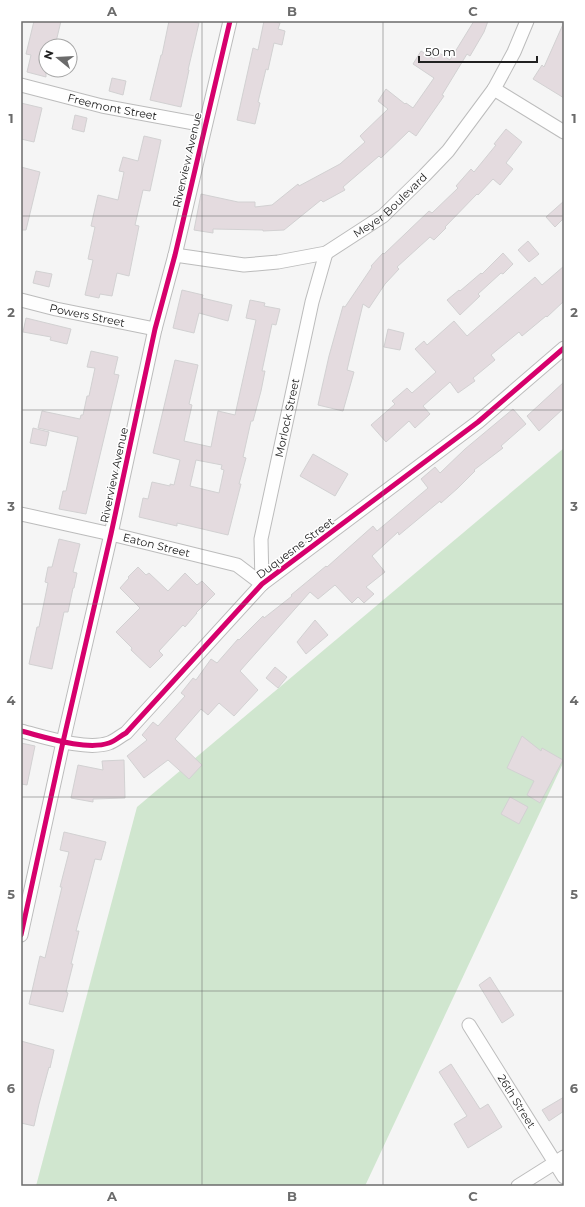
<svg xmlns="http://www.w3.org/2000/svg" width="585" height="1207" viewBox="0 0 585 1207" font-family="Montserrat,sans-serif">
	<style>
		.green { fill: #d0e6cf }
		.building { fill: #e4dbdf; stroke: #d2d1d2; fill-rule: evenodd }
		.lines { fill: none; stroke-linecap: round; stroke-linejoin: round }
		.minor-casing { stroke: #bcbcbc; stroke-width: 15 }
		.minor { stroke: #fefefe; stroke-width: 13 }
		.cycleway-casing { stroke: #fff; stroke-width: 8 }
		.cycleway { stroke: #d6006c; stroke-width: 5 }
		.grid { fill: none; stroke: #6b6b6b; stroke-width: 1; stroke-opacity: 0.55 }
		.labels { text-anchor: middle; dominant-baseline: central; stroke-width: 3; stroke-linejoin: round; paint-order: stroke }
		.street-label { font-size: 11px; fill: #212121; stroke: #fff }
		.neatline { fill: none; stroke: #6b6b6b; stroke-width: 1.5 }
		.grid-label { font-size: 13px; text-anchor: middle; font-weight: bold; fill: #6b6b6b }
	</style>
	<rect width="100%" height="100%" fill="#f5f5f5"/>
	<path class="green" d="M 564,448 L 564,761 L 365,1186 L 36,1186 L 137,807 Z"/>
	<path class="building" d="M 34,21 L 61,21 L 55,46 L 46,46 L 46,77 L 27,72 L 31,55 L 26,54 Z
		M 169,21 L 187,21 L 199,23 L 188,70 L 189,70 L 181,107 L 150,100 L 161,55 L 162,55 Z
		M 264,21 L 271,21 L 280,23 L 278,29 L 285,31 L 282,45 L 274,43 L 268,70 L 266,69 L 258,102 L 260,103 L 255,124 L 237,120 L 253,48 L 258,50 Z
		M 474,21 L 488,21 L 484,32 L 470,56 L 467,54 L 442,95 L 444,96 L 416,136 L 409,131 L 381,158 L 379,156 L 343,187 L 345,190 L 323,202 L 321,200 L 284,230 L 263,231 L 263,230 L 213,229 L 213,233 L 194,230 L 201,194 L 238,202 L 255,202 L 255,207 L 272,205 L 298,184 L 299,186 L 340,164 L 365,142 L 360,136 L 388,109 L 378,101 L 386,89 L 405,104 L 406,103 L 413,108 L 434,78 L 413,64 L 421,51 L 434,59 L 438,52 L 450,60 Z
		M 564,22 L 564,98 L 533,79 L 542,65 L 544,67 Z
		M 112,78 L 126,81 L 123,95 L 109,91 Z
		M 21,103 L 42,108 L 34,142 L 21,139 Z
		M 75,115 L 87,118 L 84,132 L 72,129 Z
		M 506,129 L 522,142 L 506,163 L 513,169 L 500,185 L 493,179 L 478,195 L 477,194 L 445,227 L 446,228 L 434,240 L 430,237 L 397,267 L 399,269 L 385,284 L 369,308 L 363,304 L 347,370 L 354,372 L 343,411 L 318,405 L 329,356 L 343,306 L 345,307 L 372,267 L 371,266 L 383,253 L 384,254 L 429,211 L 432,213 L 458,188 L 456,186 L 471,169 L 474,172 L 496,145 L 494,144 Z
		M 144,136 L 161,140 L 150,191 L 143,190 L 135,225 L 139,226 L 129,276 L 117,273 L 112,296 L 100,294 L 99,298 L 85,295 L 93,260 L 88,259 L 95,227 L 91,226 L 98,195 L 118,200 L 124,172 L 119,171 L 123,157 L 138,161 Z
		M 21,167 L 40,172 L 26,230 L 21,230 Z
		M 564,201 L 564,218 L 555,227 L 546,217 Z
		M 528,241 L 539,254 L 529,262 L 518,250 Z
		M 503,253 L 513,264 L 503,274 L 501,273 L 478,294 L 480,296 L 460,315 L 447,300 L 459,290 L 460,291 L 481,273 L 482,274 Z
		M 564,266 L 564,301 L 547,317 L 546,316 L 522,336 L 519,332 L 491,355 L 495,360 L 473,378 L 475,381 L 458,393 L 450,382 L 423,406 L 430,414 L 415,428 L 409,421 L 386,442 L 371,425 L 395,404 L 392,401 L 407,388 L 412,393 L 436,372 L 415,349 L 424,341 L 427,345 L 454,321 L 467,336 L 535,277 L 542,285 Z
		M 36,271 L 52,274 L 49,287 L 33,283 Z
		M 182,290 L 203,295 L 202,298 L 232,305 L 228,321 L 199,313 L 194,333 L 173,328 Z
		M 250,300 L 265,303 L 264,306 L 280,309 L 276,325 L 272,324 L 262,371 L 265,371 L 261,391 L 253,421 L 251,421 L 243,457 L 246,458 L 239,484 L 241,484 L 228,535 L 177,523 L 177,526 L 139,517 L 143,498 L 148,499 L 152,482 L 170,486 L 170,484 L 174,485 L 180,460 L 153,453 L 175,360 L 198,365 L 189,404 L 192,405 L 184,441 L 211,447 L 218,411 L 235,415 L 256,320 L 246,318 ZM 196,460 L 222,465 L 221,469 L 224,470 L 219,493 L 190,486 Z
		M 26,318 L 71,329 L 67,344 L 50,340 L 51,337 L 23,332 Z
		M 388,329 L 404,333 L 400,350 L 384,347 Z
		M 91,351 L 118,357 L 114,374 L 119,375 L 86,514 L 59,509 L 63,491 L 66,491 L 78,437 L 38,428 L 42,411 L 80,419 L 81,415 L 83,415 L 87,396 L 89,396 L 95,368 L 87,367 Z
		M 564,382 L 564,408 L 539,431 L 527,416 Z
		M 513,409 L 526,424 L 501,446 L 503,448 L 474,470 L 475,471 L 458,488 L 441,503 L 440,501 L 399,535 L 398,532 L 372,556 L 385,572 L 366,587 L 374,594 L 364,603 L 358,597 L 352,603 L 335,585 L 318,599 L 310,592 L 240,671 L 258,690 L 234,716 L 219,703 L 208,715 L 201,709 L 175,739 L 202,765 L 189,779 L 168,760 L 144,778 L 127,756 L 147,740 L 142,735 L 153,722 L 158,726 L 185,696 L 181,693 L 193,678 L 196,680 L 211,659 L 217,663 L 238,639 L 239,640 L 263,616 L 264,618 L 292,596 L 291,595 L 326,566 L 327,567 L 373,526 L 377,531 L 428,488 L 421,479 L 435,467 L 440,473 L 465,449 Z
		M 33,428 L 49,432 L 46,446 L 30,443 Z
		M 313,454 L 348,474 L 335,496 L 300,476 Z
		M 59,539 L 80,544 L 73,572 L 77,573 L 74,588 L 73,588 L 68,612 L 64,612 L 52,669 L 29,664 L 37,627 L 39,627 L 48,583 L 45,582 L 48,567 L 52,567 Z
		M 138,567 L 146,575 L 149,573 L 168,591 L 185,573 L 197,585 L 202,581 L 215,594 L 196,613 L 197,613 L 185,627 L 183,625 L 159,651 L 163,655 L 150,668 L 131,650 L 132,648 L 116,632 L 140,608 L 120,588 L 129,578 L 128,577 Z
		M 315,620 L 328,635 L 306,654 L 297,642 Z
		M 275,667 L 287,677 L 278,688 L 266,678 Z
		M 522,736 L 541,751 L 542,748 L 563,760 L 540,803 L 527,795 L 534,781 L 507,768 Z
		M 21,743 L 35,746 L 27,785 L 21,784 Z
		M 124,760 L 125,798 L 93,799 L 93,802 L 71,798 L 78,765 L 103,770 L 102,761 Z
		M 510,797 L 528,807 L 519,824 L 501,814 Z
		M 64,832 L 106,842 L 101,860 L 95,859 L 83,905 L 76,931 L 79,931 L 71,964 L 73,964 L 66,992 L 68,993 L 63,1012 L 29,1004 L 40,956 L 45,958 L 62,887 L 60,887 L 69,852 L 60,850 Z
		M 490,977 L 514,1015 L 502,1023 L 479,985 Z
		M 21,1041 L 54,1050 L 50,1068 L 49,1067 L 39,1104 L 34,1126 L 21,1123 Z
		M 451,1064 L 480,1109 L 488,1104 L 502,1127 L 468,1148 L 454,1124 L 467,1116 L 439,1072 Z
		M 564,1097 L 564,1111 L 549,1121 L 542,1110 Z"/>
	<g class="lines">
		<g class="minor-casing">
			<g id="minor">
				<path id="s1" d="M 21,85 L 102,106 L 205,125"/>
				<path d="M 494,89 L 564,132"/>
				<path id="s2" d="M 175,255 L 244,265 L 278,262 L 326,253 L 383,216 L 424,176 L 448,151 L 494,89 L 514,52 L 527,21"/>
				<path id="s3" d="M 21,300 L 56,309 L 155,329"/>
				<path id="s4" d="M 21,514 L 111,534 L 237,565 L 262,584"/>
				<path id="s5" d="M 262,584 L 261,539 L 312,302 L 326,253"/>
				<path d="M 21,731 C 45,737 86,751 109,743 C 115,741 120,736 126,733 L 262,584 L 478,422 L 564,348"/>
				<path d="M 21,935 L 63,742 L 111,534 L 155,329 L 175,255 L 230,21"/>
				<path id="s6" d="M 469,1025 L 564,1177"/>
				<path d="M 518,1186 L 564,1157"/>
			</g>
		</g>
		<use href="#minor" class="minor"/>
		<g class="cycleway-casing">
			<path id="cycleway" d="M 21,731 C 45,737 86,751 109,743 C 115,741 120,736 126,733 L 262,584 L 478,422 L 564,348
				M 21,935 L 63,742 L 111,534 L 155,329 L 175,255 L 230,21"/>
		</g>
		<use href="#cycleway" class="cycleway"/>
	</g>
	<path class="grid" d="M 202,21 L 202,1186M 383,21 L 383,1186M 21,216 L 564,216M 21,410 L 564,410M 21,604 L 564,604M 21,797 L 564,797M 21,991 L 564,991"/>
	<g class="labels">
		<g class="street-label">
			<text stroke="none"><textPath href="#s1" startOffset="94">Freemont Street</textPath></text>
			<text transform="translate(187 160) rotate(-77)">Riverview Avenue</text>
			<text stroke="none"><textPath href="#s2" startOffset="233">Meyer Boulevard</textPath></text>
			<text stroke="none"><textPath href="#s3" startOffset="68">Powers Street</textPath></text>
			<text stroke="none"><textPath href="#s5" startOffset="169">Morlock Street</textPath></text>
			<text transform="translate(114 475) rotate(-78)">Riverview Avenue</text>
			<text stroke="none"><textPath href="#s4" startOffset="139">Eaton Street</textPath></text>
			<text transform="translate(295 548) rotate(-37)">Duquesne Street</text>
			<text stroke="none"><textPath href="#s6" startOffset="90">26th Street</textPath></text>
		</g>
	</g>
	<rect width="585" height="1207" fill="none" stroke="#ffffff" stroke-width="44"/>
	<g transform="translate(58 58) rotate(288)"><circle r="19" fill="#ffffff" stroke="#a6a6a6"/>
	<path d="M0-3L7 15L0 10L-7 15Z" fill="#6b6b6b"/>
	<text y="-6" font-size="11" font-weight="bold" text-anchor="middle" fill="#212121">N</text>
	</g>
	<path d="M419 56v6h118v-6" fill="none" stroke="#212121" stroke-width="2"/>
	<text x="425" y="56" font-size="12" fill="#212121" stroke="#ffffff" stroke-width="3" paint-order="stroke">50 m</text>
	<rect x="22" y="22" width="541" height="1163" class="neatline"/>
	<g class="grid-label">
		<text x="112" y="16">A</text>
		<text x="292" y="16">B</text>
		<text x="473" y="16">C</text>
		<text x="11" y="123">1</text>
		<text x="574" y="123">1</text>
		<text x="11" y="317">2</text>
		<text x="574" y="317">2</text>
		<text x="11" y="511">3</text>
		<text x="574" y="511">3</text>
		<text x="11" y="705">4</text>
		<text x="574" y="705">4</text>
		<text x="11" y="899">5</text>
		<text x="574" y="899">5</text>
		<text x="11" y="1093">6</text>
		<text x="574" y="1093">6</text>
		<text x="112" y="1201">A</text>
		<text x="292" y="1201">B</text>
		<text x="473" y="1201">C</text>
	</g>
</svg>
